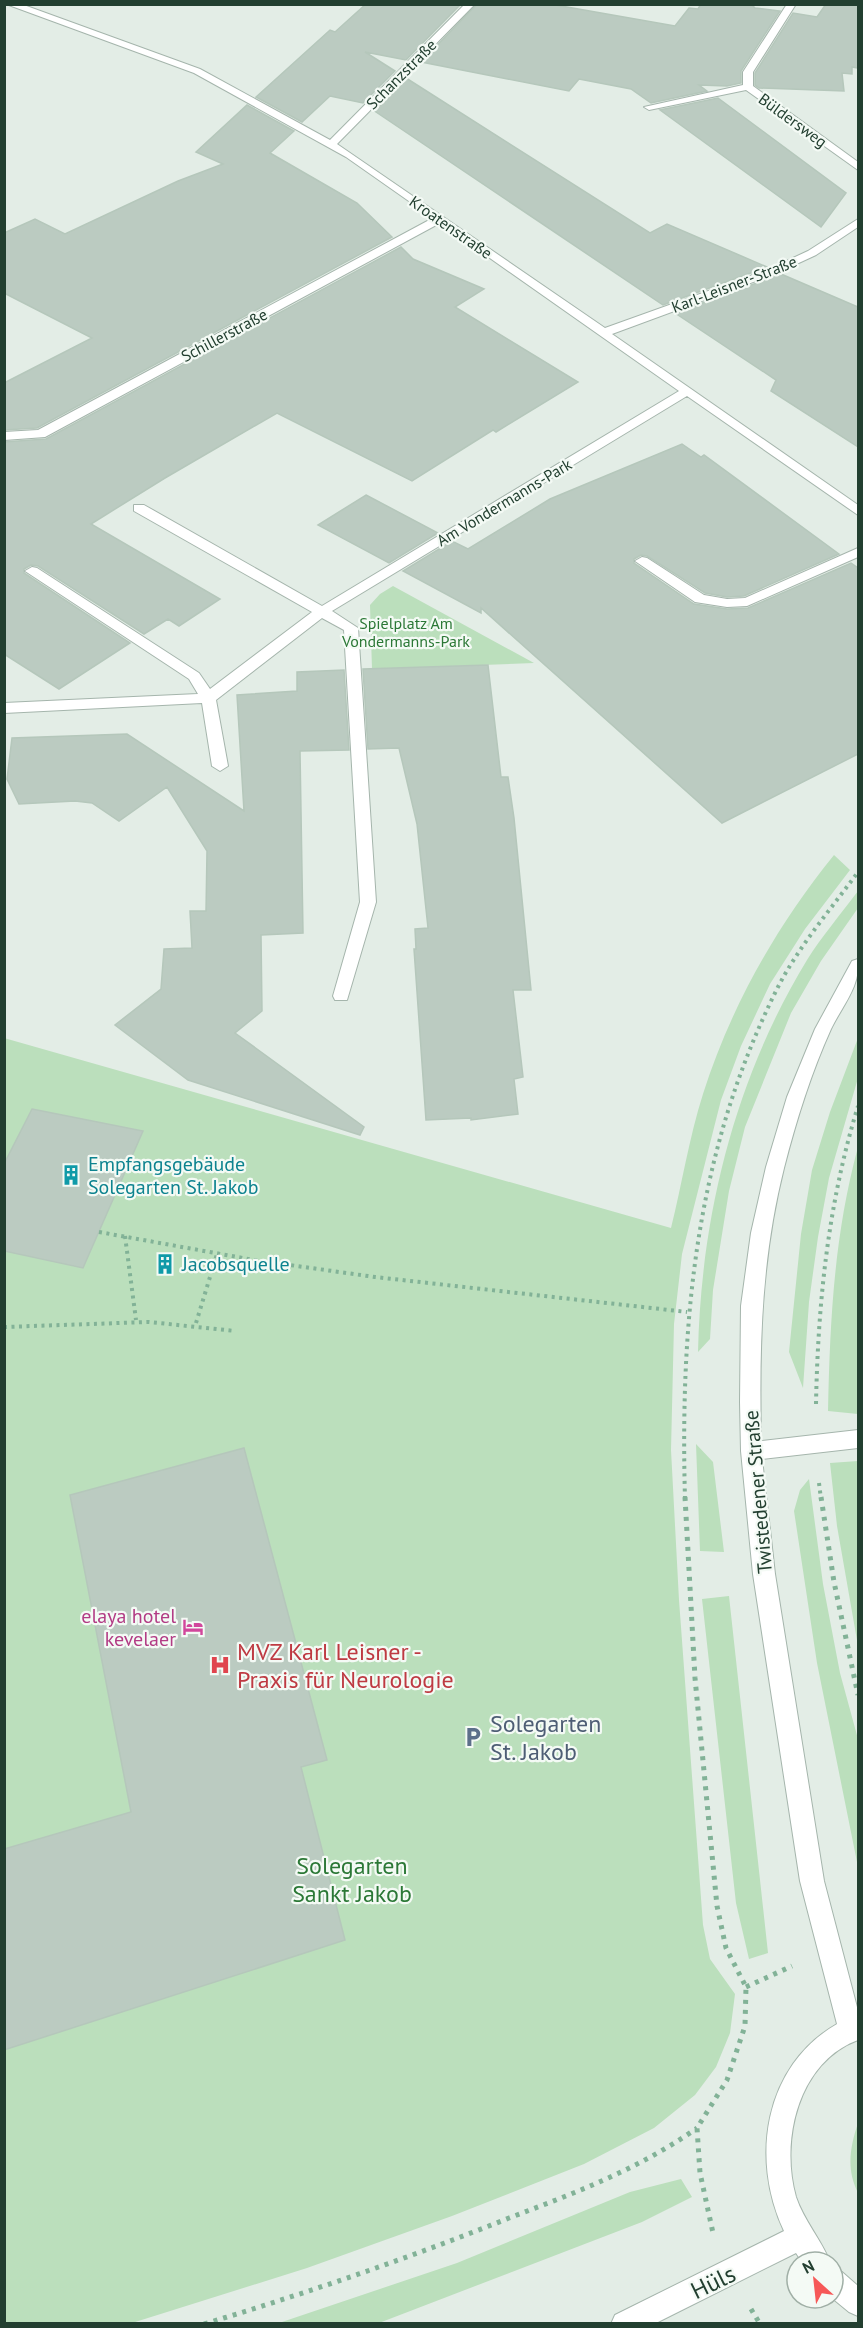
<svg xmlns="http://www.w3.org/2000/svg" width="863" height="2328" viewBox="0 0 863 2328" font-family="'PT Sans',sans-serif">
	<style>
		.green { fill: #bbdfbc }
		.building { fill: #bbcbc1; stroke: #b5c7bb; stroke-width: 1.5 }
		.lines { fill: none; stroke-linecap: round; stroke-linejoin: round }
		.minor-casing { stroke: #a5b5ac; stroke-width: 2 }
		.path-far1 { stroke: #82b297; stroke-width: 4; stroke-dasharray: 3 4.5; stroke-linecap: butt }
		.path { stroke: #82b297; stroke-width: 5; stroke-dasharray: 4 6; stroke-linecap: butt }
		.minor { fill: #fff; fill-rule: evenodd }
		.labels { text-anchor: middle; dominant-baseline: central; stroke-width: 4.5; stroke-linejoin: round; paint-order: stroke }
		.far-street-label { font-size: 16px; fill: #223f30; stroke: #f4faf5 }
		.far-park-label { font-size: 16px; fill: #2b7836; stroke: #f4faf5 }
		.culture-label { font-size: 20px; fill: #0d838f; stroke: #f4faf5; text-anchor: start }
		.street-label { font-size: 20px; fill: #223f30; stroke: #f4faf5 }
		.hotel-label { font-size: 20px; fill: #b23c85; stroke: #f4faf5; text-anchor: end }
		.near-health-label { font-size: 24px; fill: #be3a42; stroke: #f4faf5; text-anchor: start }
		.near-service-label { font-size: 24px; fill: #4e5e75; stroke: #f4faf5; text-anchor: start }
		.near-park-label { font-size: 24px; fill: #2b7836; stroke: #f4faf5 }
		.near-street-label { font-size: 24px; fill: #223f30; stroke: #f4faf5 }
	</style>
	<rect width="100%" height="100%" fill="#e3ede6"/>
	<path class="green" d="M 393,586 L 534,663 L 372,669 L 370,605 L 380,594 Z
		M 834,855 L 850,870 L 805,929 L 770,984 L 741,1046 L 721,1100 L 682,1254 L 674,1324 L 671,1450 L 679,1600 L 703,1925 L 710,1959 L 735,1994 L 730,2033 L 716,2067 L 695,2095 L 654,2128 L 584,2164 L 452,2216 L 307,2268 L 132,2323 L 5,2323 L 4,1038 L 671,1228 C 682,1184 689,1138 703,1094 C 731,1006 776,927 834,855 Z
		M 858,891 L 858,908 L 821,961 L 791,1013 L 745,1127 L 729,1191 L 713,1290 L 710,1339 L 698,1352 C 701,1216 735,1078 807,960 C 822,936 841,914 858,891 Z
		M 858,1038 L 858,1078 L 829,1178 L 818,1237 L 809,1302 L 803,1388 L 789,1352 L 801,1234 L 812,1170 L 830,1112 Z
		M 858,1147 L 858,1414 L 828,1411 C 830,1320 834,1236 858,1147 Z
		M 696,1444 L 713,1462 L 724,1552 L 700,1551 Z
		M 858,1461 L 858,1646 L 837,1526 L 830,1463 Z
		M 809,1479 L 823,1584 L 840,1673 L 858,1739 L 858,1867 L 817,1663 L 794,1511 L 800,1490 Z
		M 729,1596 L 768,1953 L 749,1959 L 736,1903 L 702,1599 Z
		M 858,2123 L 858,2193 C 846,2169 850,2147 858,2123 Z
		M 681,2179 L 692,2197 L 642,2222 L 379,2323 L 279,2323 L 457,2263 L 630,2192 Z"/>
	<path class="building" d="M 366,4 L 461,4 L 406,60 L 365,52 L 395,71 L 363,103 L 330,96 L 302,122 L 256,97 L 330,30 L 335,32 Z
		M 477,4 L 550,4 L 675,26 L 689,8 L 698,9 L 701,4 L 751,4 L 755,8 L 780,11 L 741,71 L 741,83 L 727,86 L 699,85 L 707,91 L 651,103 L 631,89 L 579,79 L 569,91 L 421,62 Z
		M 826,4 L 858,4 L 858,68 L 852,67 L 852,74 L 842,73 L 844,91 L 759,88 L 755,85 L 755,73 L 793,13 L 817,17 Z
		M 406,78 L 650,233 L 667,224 L 767,267 L 663,305 L 373,110 Z
		M 718,98 L 846,193 L 821,227 L 660,110 Z
		M 247,105 L 294,131 L 270,153 L 357,203 L 392,237 L 37,428 L 4,430 L 4,383 L 92,338 L 4,293 L 4,233 L 35,219 L 65,234 L 178,181 L 223,164 L 196,152 Z
		M 401,247 L 413,259 L 484,289 L 455,307 L 578,382 L 496,432 L 493,430 L 412,481 L 277,413 L 165,478 L 91,524 L 220,599 L 179,626 L 168,619 L 144,634 L 38,566 L 31,565 L 24,569 L 24,573 L 130,643 L 59,689 L 4,654 L 4,442 L 46,439 Z
		M 781,274 L 858,307 L 858,447 L 771,391 L 776,380 L 675,313 Z
		M 682,444 L 701,457 L 704,455 L 839,554 L 744,596 L 727,597 L 705,593 L 647,556 L 641,555 L 634,559 L 634,563 L 694,604 L 727,609 L 748,608 L 851,563 L 858,568 L 858,754 L 722,823 L 481,608 L 481,613 L 403,571 L 452,541 L 468,549 L 550,499 Z
		M 366,495 L 438,533 L 389,563 L 318,525 Z
		M 488,665 L 501,777 L 508,777 L 514,818 L 531,990 L 513,990 L 523,1077 L 514,1079 L 518,1114 L 471,1120 L 471,1118 L 426,1120 L 414,949 L 416,949 L 415,929 L 428,928 L 417,824 L 399,748 L 368,749 L 363,669 Z
		M 344,670 L 349,750 L 300,751 L 303,933 L 261,935 L 262,1011 L 235,1033 L 364,1127 L 360,1135 L 188,1080 L 115,1025 L 161,989 L 164,949 L 192,948 L 190,911 L 206,911 L 207,851 L 167,787 L 119,821 L 92,803 L 75,801 L 19,804 L 7,779 L 12,738 L 127,734 L 244,811 L 237,695 L 297,691 L 297,672 Z
		M 32,1109 L 143,1131 L 83,1268 L 4,1251 L 4,1164 Z
		M 244,1448 L 327,1760 L 301,1767 L 345,1940 L 4,2050 L 4,1849 L 131,1812 L 70,1495 Z"/>
	<g class="lines">
		<g class="minor-casing">
			<path id="minor" d="M 6,4 L 21,4 L 200,69 L 330,140 L 465,4 L 475,4 L 337,144 L 605,328 L 767,270 L 808,251 L 858,219 L 858,227 L 816,255 L 775,274 L 612,334 L 858,505 L 858,515 L 687,396 L 332,611 L 358,628 L 376,902 L 347,1000 L 335,1000 L 333,996 L 360,902 L 344,630 L 322,618 L 216,700 L 228,766 L 220,771 L 212,766 L 202,703 L 4,713 L 4,703 L 198,694 L 189,679 L 25,571 L 32,567 L 37,568 L 199,673 L 210,689 L 312,612 L 134,511 L 134,505 L 144,505 L 322,606 L 679,391 L 440,223 L 45,437 L 4,440 L 4,432 L 38,430 L 433,218 L 346,157 L 194,73 Z
				M 787,4 L 796,4 L 753,72 L 753,86 L 858,162 L 858,170 L 746,90 L 649,110 L 644,107 L 743,85 L 743,72 Z
				M 858,548 L 858,557 L 747,606 L 727,607 L 695,602 L 635,561 L 642,557 L 647,558 L 704,595 L 727,599 L 745,598 Z
				M 858,959 C 861,986 842,1006 831,1029 C 811,1073 796,1121 784,1168 C 761,1260 759,1347 761,1441 L 858,1430 L 858,1448 L 762,1459 L 775,1574 L 824,1881 L 858,2011 L 858,2040 C 798,2062 780,2141 796,2197 C 804,2221 821,2239 830,2262 L 802,2262 L 796,2253 L 654,2324 L 611,2324 L 615,2315 L 784,2231 C 750,2159 764,2066 837,2024 L 800,1881 L 753,1574 L 741,1451 L 740,1402 L 741,1306 L 751,1233 L 766,1167 L 787,1097 L 815,1029 L 852,961 Z
				M 833,2268 L 842,2272 L 858,2286 L 858,2316 L 849,2312 L 832,2298 Z"/>
		</g>
		<path class="path-far1" d="M 99,1232 L 254,1260 L 375,1277 L 687,1312
			M 125,1236 L 136,1320
			M 196,1323 L 217,1254
			M 4,1327 L 149,1322 L 235,1331
			M 816,1404 C 818,1302 828,1204 858,1106
			M 819,1483 L 821,1499
			M 685,1499 C 680,1319 696,1150 778,987 C 799,946 831,909 858,872"/>
		<path class="path" d="M 685,1497 L 695,1678 L 717,1906 L 726,1948 L 746,1987 L 745,2026 L 727,2080 L 697,2128 L 700,2173 L 713,2233
			M 821,1497 L 834,1582 L 858,1695
			M 746,1987 L 792,1966
			M 751,2309 L 760,2324
			M 204,2324 C 307,2293 409,2258 509,2218 C 575,2193 639,2169 697,2128"/>
		<use href="#minor" class="minor"/>
	</g>
	<defs>
		<g id="building-bare" transform="scale(1.62)"><path d="M-4-6H4V6H1V3H-1V6H-4ZM-2.5-4.3h1.7v1.8h-1.7ZM.8-4.3h1.7v1.8H.8ZM-2.5-1h1.7V.8h-1.7ZM.8-1h1.7V.8H.8Z" fill="#0f9aa8" stroke="#f4faf5" stroke-width="2.5" paint-order="stroke"/></g>
		<g id="hotel-bare" transform="scale(1.62)"><path d="M-6-4.5h1.5V1H6V5H4.5V3h-9V5H-6ZM-4 0a1.8 1.8 0 1 1 3.6 0ZM.5 0V-2.5h3Q6-2.5 6 0Z" fill="#d1479c" stroke="#f4faf5" stroke-width="2.5" paint-order="stroke"/></g>
		<g id="hospital-bare" transform="scale(1.62)"><path d="M-5-5h3v3.5h4V-5h3V5h-3V1.5h-4V5h-3Z" fill="#e0444e" stroke="#f4faf5" stroke-width="2.5" paint-order="stroke"/></g>
		<g id="parking-bare" transform="scale(1.62)"><path d="M-3.5-5.5H1a3.5 3.5 0 0 1 0 7H-1V5.5H-3.5ZM-1-3.4V-.6H.8a1.4 1.4 0 0 0 0-2.8Z" fill="#5c6f8a" stroke="#f4faf5" stroke-width="2.5" paint-order="stroke"/></g>
	</defs>
	<g fill-rule="evenodd">
		<use href="#building-bare" x="71" y="1175"/>
		<use href="#building-bare" x="165" y="1264"/>
		<use href="#hotel-bare" x="193" y="1627"/>
		<use href="#hospital-bare" x="220" y="1665"/>
		<use href="#parking-bare" x="473" y="1737"/>
	</g>
	<g class="labels">
		<g class="far-street-label">
			<text transform="translate(401 74) rotate(-45)">Schanzstraße</text>
			<text transform="translate(793 120) rotate(36)">Büldersweg</text>
			<text transform="translate(451 227) rotate(35)">Kroatenstraße</text>
			<text transform="translate(734 284) rotate(-21)">Karl-Leisner-Straße</text>
			<text transform="translate(224 335) rotate(-28)">Schillerstraße</text>
			<text transform="translate(504 502) rotate(-31)">Am Vondermanns-Park</text>
		</g>
		<g class="far-park-label">
			<text x="406" y="623">Spielplatz Am<tspan x="406" dy="18">Vondermanns-Park</tspan></text>
		</g>
		<g class="culture-label">
			<text x="88" y="1164">Empfangsgebäude<tspan x="88" dy="23">Solegarten St. Jakob</tspan></text>
			<text x="182" y="1264">Jacobsquelle</text>
		</g>
		<g class="street-label">
			<text transform="translate(758 1492) rotate(-95)">Twistedener Straße</text>
		</g>
		<g class="hotel-label">
			<text x="176" y="1616">elaya hotel<tspan x="176" dy="23">kevelaer</tspan></text>
		</g>
		<g class="near-health-label">
			<text x="237" y="1651">MVZ Karl Leisner -<tspan x="237" dy="28">Praxis für Neurologie</tspan></text>
		</g>
		<g class="near-service-label">
			<text x="490" y="1723">Solegarten<tspan x="490" dy="28">St. Jakob</tspan></text>
		</g>
		<g class="near-park-label">
			<text x="352" y="1865">Solegarten<tspan x="352" dy="28">Sankt Jakob</tspan></text>
		</g>
		<g class="near-street-label">
			<text transform="translate(713 2282) rotate(-26)">Hüls</text>
		</g>
	</g>
	<rect width="863" height="2328" fill="none" stroke="#223f30" stroke-width="12"/>
	<g transform="translate(815 2280) rotate(333)"><circle r="28" fill="#f4faf5" stroke="#a0afa6" stroke-width="1.5"/>
	<path d="M0-4.5L10 22L0 15L-10 22Z" fill="#f65858"/>
	<text y="-9" font-size="16" font-weight="bold" text-anchor="middle" fill="#223f30">N</text>
	</g>
</svg>
